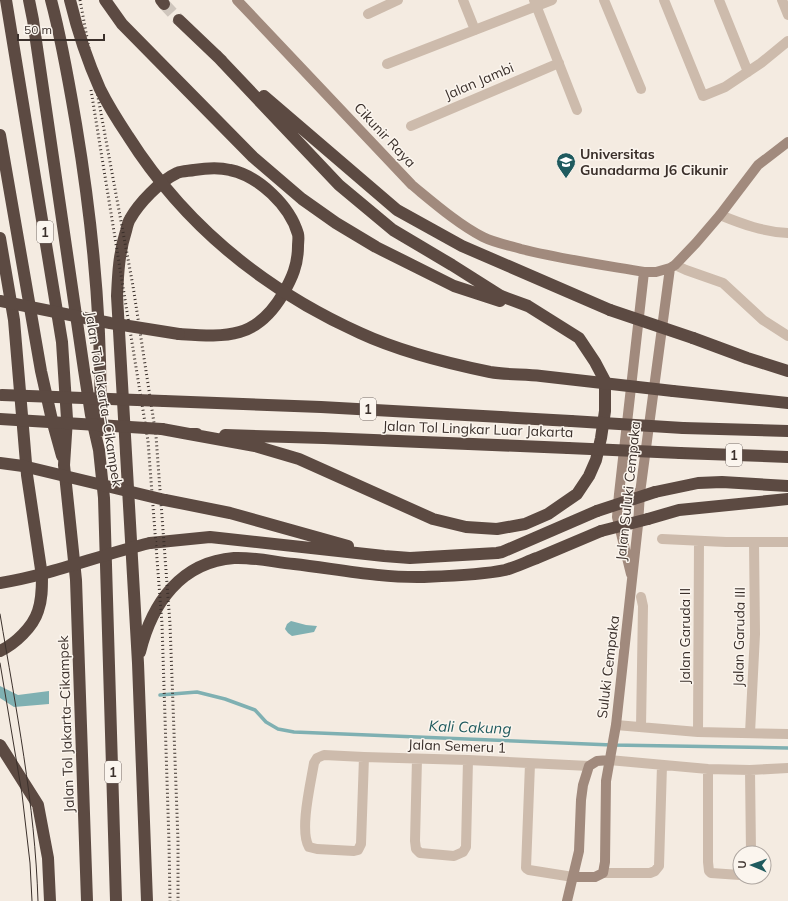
<svg xmlns="http://www.w3.org/2000/svg" width="788" height="901" viewBox="0 0 788 901" font-family="Mulish,sans-serif">
	<style>
		.water { fill: #7fb0b2 }
		.lines { fill: none; stroke-linecap: round; stroke-linejoin: round }
		.stream { stroke: #7fb0b2; stroke-width: 3.5 }
		.highway-tunnel { stroke: #cfc6bd; stroke-width: 12; stroke-dasharray: 12 6; stroke-linecap: butt }
		.street { stroke: #cdbbac; stroke-width: 10 }
		.secondary { stroke: #a18a7d; stroke-width: 10 }
		.highway { stroke: #5c4a42; stroke-width: 12 }
		.tram { stroke: #3b302b; stroke-width: 1 }
		.rail { stroke: #3b302b; stroke-width: 3; stroke-dasharray: 1 3; stroke-linecap: butt }
		.highway-bridge { stroke: #5c4a42; stroke-width: 12 }
		.labels { text-anchor: middle; dominant-baseline: central; stroke-width: 3; stroke-linejoin: round; paint-order: stroke }
		.shield { fill: #fbf5ee; stroke: #756b66; stroke-width: 1 }
		.shield-label { font-size: 13px; font-weight: bold; fill: #3b302b }
		.street-label { font-size: 14px; fill: #3b302b; stroke: #fbf5ee }
		.poi-label { font-size: 14px; font-weight: bold; fill: #3b302b; stroke: #fbf5ee; text-anchor: start }
		.water-label { font-size: 15px; font-style: italic; fill: #1f5a5e; stroke: #fbf5ee }
	</style>
	<rect width="100%" height="100%" fill="#f4ebe1"/>
	<path class="water" d="M 291,621 L 306,625 L 317,626 L 314,632 L 292,636 L 288,633 L 285,629 L 287,624 Z
		M 0,686 L 18,695 L 49,691 L 49,704 L 14,707 L 0,698 Z"/>
	<g class="lines">
		<path class="stream" d="M 160,695 L 197,692 L 225,699 L 255,710 L 266,722 L 278,729 L 294,732 L 612,745 L 788,748"/>
		<path class="highway-tunnel" d="M 164,4 L 179,20"/>
		<path class="street" d="M 463,0 L 475,30
			M 534,0 L 577,110
			M 604,0 L 641,89
			M 664,0 L 703,96 L 725,87 L 761,63 L 788,41
			M 719,0 L 748,72
			M 782,0 L 788,15
			M 368,14 L 398,0
			M 387,64 L 552,0
			M 411,126 L 559,63
			M 720,215 C 742,224 764,232 788,233
			M 675,265 L 686,270 L 723,283 L 763,320 L 788,336
			M 662,539 L 726,542 L 788,542
			M 616,725 L 698,732 L 788,734
			M 641,727 L 643,606 L 641,597
			M 698,732 L 699,541
			M 750,733 L 755,634 L 754,542
			M 364,757 L 361,844 L 358,850 L 354,851 L 317,849 L 309,847 C 299,831 311,782 314,763 L 317,758 L 324,755 L 364,757 L 468,760 L 589,766
			M 417,759 L 415,841 L 416,849 L 420,853 L 454,856 L 463,852 L 466,847 L 468,760
			M 609,760 L 708,769 L 750,770 L 788,768
			M 530,764 L 526,868 L 529,870 L 573,877
			M 708,769 L 708,862 L 709,871 L 711,873 L 740,875
			M 750,770 L 751,853
			M 603,873 L 650,873 L 655,871 L 659,866 L 662,765"/>
		<path class="secondary" d="M 237,0 L 412,185 C 434,203 458,224 483,237 C 495,243 508,245 521,249 C 561,259 603,265 644,272 L 656,272 L 670,268 L 675,265 L 696,243 L 720,215 L 758,165 L 788,142
			M 619,494 L 640,493
			M 631,574 L 617,517 L 619,494 L 644,272
			M 573,877 L 595,877 L 603,873 L 605,862 L 606,781 L 616,725 L 638,525 L 640,493 L 670,268
			M 567,901 L 579,851 L 581,800 L 583,785 L 589,766 L 597,761 L 609,760"/>
		<path class="highway" d="M 6,0 L 62,342 L 67,419 L 64,465 L 76,580 L 87,901
			M 29,0 L 33,20 L 84,370 L 91,415 L 99,450 L 104,498 L 116,901
			M 51,0 C 62,41 69,83 76,124 C 93,226 103,328 100,431
			M 105,0 L 122,24 L 253,157 L 302,199 L 336,223 L 376,247 L 454,286 L 500,301
			M 161,0 L 164,4
			M 179,20 L 222,61
			M 264,96 L 397,210 L 462,246 L 610,310
			M 0,135 L 41,371 L 52,420 L 62,456
			M 0,238 L 14,320 L 27,475 L 42,576 C 42,588 42,600 38,611 C 33,627 15,644 0,651
			M 693,338 L 747,358 L 788,371
			M 673,391 L 788,403
			M 164,401 L 321,407 L 571,421
			M 683,428 L 788,431
			M 162,429 L 189,434 L 197,434
			M 189,434 L 255,446 L 299,459 L 433,519 L 466,527 L 497,529 L 525,524 L 548,514 L 577,494 L 589,476 L 596,460 L 601,438 L 605,411 L 605,381 L 595,362 L 579,338 L 528,306 L 501,296 L 452,265 L 393,230 L 339,185 L 216,55
			M 225,435 L 324,438 L 568,448
			M 680,453 L 788,457
			M 655,492 L 698,483 L 722,482 L 788,486
			M 165,500 L 230,513 L 348,546
			M 648,519 L 679,510 L 788,499
			M 150,543 L 210,537 L 384,556 L 410,558 L 497,553 L 502,552 L 597,511
			M 140,652 C 152,603 181,562 234,558 C 254,557 274,562 294,564 C 337,569 380,578 424,577 C 449,576 481,575 505,570 C 516,567 526,562 537,558 C 558,549 580,540 601,531
			M 0,745 L 38,805 L 48,858 L 50,901
			M 147,901 L 138,663 L 117,296 C 118,273 119,253 126,231 C 127,227 128,222 130,219 C 139,203 160,181 177,173 C 182,171 189,171 194,170 C 206,168 219,167 230,170 C 259,176 290,206 298,234 C 299,238 298,242 298,246 C 298,265 292,278 283,294 C 256,340 226,337 179,334"/>
		<path class="tram" d="M 0,614 C 16,709 35,804 38,901
			M 0,663 L 22,794 L 30,863 L 32,901"/>
		<path class="rail" d="M 80,0 L 133,286 L 156,436 L 170,624 L 178,841 L 178,901
			M 91,90 L 148,441 L 162,624 L 169,843 L 170,901"/>
		<path class="highway-bridge" d="M 70,0 C 77,29 88,62 100,89 C 108,105 118,121 128,136 C 185,226 263,289 360,333 C 401,352 446,363 490,372 C 507,375 524,374 541,376 C 585,381 629,386 673,391
			M 0,301 L 110,323 L 179,334
			M 610,310 L 693,338
			M 2,395 L 164,401
			M 0,419 L 162,429
			M 571,421 L 683,428
			M 568,448 L 680,453
			M 0,463 L 23,466 L 165,500
			M 597,511 L 655,492
			M 601,531 L 648,519
			M 0,583 C 51,575 99,555 150,543"/>
	</g>
	<defs>
		<g id="university-pin" transform="scale(1)"><path d="M0 17L-7.5 6A9.5 9.5 0 1 1 7.5 6Z" fill="#1f5a5e" stroke="#fbf5ee"/><path d="M0-5L7-2L0 1L-7-2ZM-4 1L0 2.5L4 1V4Q0 6-4 4Z" fill="#fff"/></g>
	</defs>
	<g fill-rule="evenodd">
		<use href="#university-pin" x="566" y="162"/>
	</g>
	<g class="labels">
		<g class="shield">
			<rect x="37" y="221" width="16" height="22" rx="3"/>
			<rect x="360" y="398" width="16" height="22" rx="3"/>
			<rect x="726" y="444" width="16" height="22" rx="3"/>
			<rect x="105" y="761" width="16" height="22" rx="3"/>
		</g>
		<g class="shield-label">
			<text x="45" y="232">1</text>
			<text x="368" y="409">1</text>
			<text x="734" y="455">1</text>
			<text x="113" y="772">1</text>
		</g>
		<g class="street-label">
			<text transform="translate(479 81) rotate(-23)">Jalan Jambi</text>
			<text transform="translate(385 135) rotate(47)">Cikunir Raya</text>
			<text transform="translate(104 399) rotate(81)">Jalan Tol Jakarta–Cikampek</text>
			<text transform="translate(478 429) rotate(2)">Jalan Tol Lingkar Luar Jakarta</text>
			<text transform="translate(628 491) rotate(-84)">Jalan Suluki Cempaka</text>
			<text transform="translate(685 636) rotate(-90)">Jalan Garuda II</text>
			<text transform="translate(739 637) rotate(-89)">Jalan Garuda III</text>
			<text transform="translate(608 667) rotate(-83)">Suluki Cempaka</text>
			<text transform="translate(66 724) rotate(-92)">Jalan Tol Jakarta–Cikampek</text>
			<text transform="translate(457 746) rotate(2)">Jalan Semeru 1</text>
		</g>
		<g class="poi-label">
			<text x="580" y="154">Universitas<tspan x="580" dy="16">Gunadarma J6 Cikunir</tspan></text>
		</g>
		<g class="water-label">
			<text transform="translate(470 727) rotate(2)">Kali Cakung</text>
		</g>
	</g>
	<g transform="translate(752 865) rotate(272)"><circle r="19" fill="#fbf5ee" stroke="#aea6a0"/>
	<path d="M0-3L7 15L0 10L-7 15Z" fill="#1f5a5e"/>
	<text y="-6" font-size="11" font-weight="bold" text-anchor="middle" fill="#3b302b">U</text>
	</g>
	<path d="M18 34v6h86v-6" fill="none" stroke="#3b302b" stroke-width="2"/>
	<text x="24" y="34" font-size="12" fill="#3b302b" stroke="#fbf5ee" stroke-width="3" paint-order="stroke">50 m</text>
</svg>
